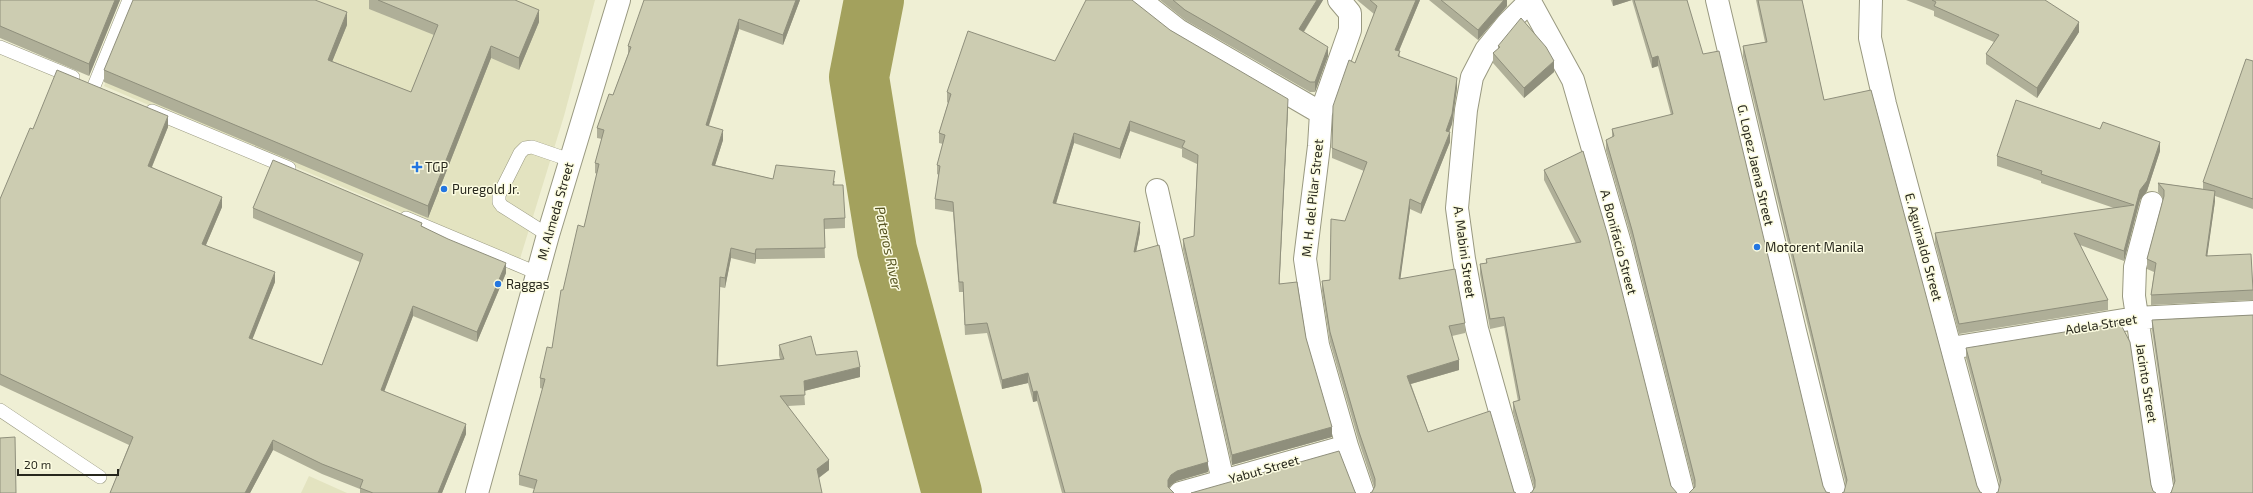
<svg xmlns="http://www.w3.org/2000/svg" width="2253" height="493" viewBox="0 0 2253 493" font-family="'Exo 2',sans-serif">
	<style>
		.built { fill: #e3e3c0 }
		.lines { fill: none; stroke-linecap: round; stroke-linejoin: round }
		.river { stroke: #a3a15d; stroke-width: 60 }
		.service-casing { stroke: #999980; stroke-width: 14 }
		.minor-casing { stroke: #999980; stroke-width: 24 }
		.secondary-casing { stroke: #999980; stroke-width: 24 }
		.service { stroke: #fff; stroke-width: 13 }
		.minor { stroke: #fff; stroke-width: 22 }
		.secondary { stroke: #fff; stroke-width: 22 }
		.wall { fill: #afaf98 }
		.shaded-wall { fill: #8f8f7c }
		.building { fill: #ccccb1; stroke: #8f8f7c }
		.poi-dot { fill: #2376e1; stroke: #fcfce1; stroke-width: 1.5 }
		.labels { text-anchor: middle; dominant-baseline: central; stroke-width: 3; stroke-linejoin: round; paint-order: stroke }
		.street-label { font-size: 13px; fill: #27271d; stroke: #fcfce1 }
		.poi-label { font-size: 13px; fill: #27271d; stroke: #fcfce1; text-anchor: start }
		.water-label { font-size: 14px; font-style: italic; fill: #575522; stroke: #fcfce1 }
	</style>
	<rect width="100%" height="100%" fill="#efefd4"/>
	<path class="built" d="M 139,0 L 595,0 L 564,116 L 519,262 L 104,86 Z
		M 309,476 L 347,493 L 301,493 Z"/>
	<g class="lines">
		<path class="river" d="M 874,0 L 859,77 L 887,250 L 952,493"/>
		<g class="service-casing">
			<path id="service" d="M 0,47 L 73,77
				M 94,86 L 129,0
				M 152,111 L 289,168
				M 406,218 L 537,273
				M 548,235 L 502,206 L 499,202 L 499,195 L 520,153 L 525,148 L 532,147 L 570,160
				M 0,410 L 100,477"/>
		</g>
		<g class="minor-casing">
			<path id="minor" d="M 1140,0 L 1178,30 L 1321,113
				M 1339,0 L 1350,13 L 1350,30 L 1321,113 L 1319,146 L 1305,259 L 1318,345 L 1347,446 L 1363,493
				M 1529,0 L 1573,80 L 1620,243 L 1683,493
				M 1717,0 L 1795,331 L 1835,493
				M 1871,0 L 1870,38 L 1885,104 L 1989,493
				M 1157,190 L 1223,481
				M 2152,203 L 2135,267 L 2134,296 L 2163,493
				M 1951,348 L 2136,318 L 2253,312
				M 1180,493 L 1347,446
				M 1523,493 L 1477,329 L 1464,259 L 1457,208 L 1466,110 L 1472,77 L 1486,50 L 1508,23 L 1530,1"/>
		</g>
		<g class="secondary-casing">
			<path id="secondary" d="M 477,493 L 548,235 L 619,0"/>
		</g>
		<use href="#service" class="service"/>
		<use href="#minor" class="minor"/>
		<use href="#secondary" class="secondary"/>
	</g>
	<path class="wall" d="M 0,0 L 120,0 L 89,76 L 0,38 Z
		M 369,0 L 515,0 L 539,22 L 519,70 L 491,58 L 428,218 L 104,82 L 104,70 L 347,25 L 332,61 L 411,92 L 434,35 L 369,9 Z
		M 800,0 L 783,45 L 739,29 L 708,126 L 723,140 L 715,165 L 773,179 L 835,181 L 834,185 L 845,218 L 845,228 L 824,229 L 825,258 L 756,259 L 755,264 L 731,258 L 725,288 L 720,287 L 718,366 L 780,359 L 779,355 L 779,345 L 816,355 L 860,377 L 804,391 L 805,405 L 788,406 L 829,470 L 819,478 L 534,489 L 519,485 L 519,475 L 543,389 L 540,388 L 540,378 L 552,348 L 563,290 L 584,227 L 597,174 L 595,173 L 595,163 L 602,139 L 597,138 L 597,128 L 613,95 L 628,54 L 628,46 Z
		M 1160,0 L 1323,0 L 1304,32 L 1328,56 L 1315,92 L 1310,92 L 1185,20 Z
		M 1357,0 L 1420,0 L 1399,51 L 1400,57 L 1457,88 L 1452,124 L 1449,132 L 1450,142 L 1421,214 L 1410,209 L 1400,279 L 1465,323 L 1465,333 L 1452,336 L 1459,370 L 1411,384 L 1428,432 L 1514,492 L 1372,492 L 1374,487 L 1359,442 L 1330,342 L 1322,291 L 1322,281 L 1330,280 L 1345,221 L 1364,171 L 1332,158 L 1332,148 L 1355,63 L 1374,14 Z
		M 1429,0 L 1507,0 L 1507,6 L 1478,40 Z
		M 1611,0 L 1687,0 L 1823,486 L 1694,487 L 1632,240 L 1606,150 L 1606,140 L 1612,137 L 1612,129 L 1671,115 L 1658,66 L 1652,68 L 1632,0 L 1613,6 Z
		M 1756,0 L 1802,0 L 1824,100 L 1977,486 L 1980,492 L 1844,492 L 1846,485 L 1743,56 L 1743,46 L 1765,42 Z
		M 1906,0 L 2045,0 L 2079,32 L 2037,98 L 1986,64 L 1986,54 L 1994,42 L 1934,16 L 1934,11 Z
		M 1170,30 L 1288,108 L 1279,284 L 1306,338 L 1332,437 L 1232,465 L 1183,249 L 1183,239 L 1194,236 L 1197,164 L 1182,157 L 1182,149 L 1130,131 L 1120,159 L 1074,143 L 1056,204 L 1140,232 L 1136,252 L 1208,472 L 1177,481 L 1171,485 L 1169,488 L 1174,493 L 1062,493 L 1037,401 L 1033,402 L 1028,383 L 1002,389 L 987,333 L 965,335 L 963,292 L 959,292 L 953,212 L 935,209 L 935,199 L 939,175 L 937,174 L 937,165 L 943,144 L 939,143 L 939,133 L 948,103 L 947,102 L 947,92 L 1055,61 Z
		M 1498,46 L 1554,72 L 1524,98 L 1493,63 L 1493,53 L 1498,49 Z
		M 2253,61 L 2253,209 L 2215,196 L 2215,201 L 2207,255 L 2253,290 L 2253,300 L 2151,305 L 2151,295 L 2154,272 L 2147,269 L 2147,259 L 2163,199 L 2158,192 L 2158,183 L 2203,189 L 2203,182 Z
		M 168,127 L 152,167 L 222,207 L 206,245 L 275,282 L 252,339 L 322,365 L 360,262 L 253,218 L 253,208 L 422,226 L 506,273 L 477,342 L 413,316 L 384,391 L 466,434 L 442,493 L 360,493 L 360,489 L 322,474 L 273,450 L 250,493 L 110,493 L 129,445 L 0,385 L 0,199 L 33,129 Z
		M 2100,129 L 2160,151 L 2147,191 L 2140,200 L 2124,261 L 2080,245 L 2108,300 L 2108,310 L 1959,334 L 1935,243 L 1935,233 L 2114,208 L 2041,183 L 2041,181 L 1997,166 L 1997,156 Z
		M 1583,151 L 1671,486 L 1532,492 L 1534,487 L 1513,412 L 1513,402 L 1518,401 L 1504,326 L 1490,329 L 1480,274 L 1480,264 L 1486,263 L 1486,259 L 1576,243 L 1544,180 L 1544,170 Z
		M 2253,315 L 2171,493 L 2174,484 L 2152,330 L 2152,320 Z
		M 1966,348 L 2151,485 L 2153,491 L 1998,492 L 2000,485 L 1966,358 Z"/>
	<path class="shaded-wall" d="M 115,0 L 120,0 L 89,76 L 89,64 Z
		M 796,0 L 800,0 L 783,45 L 783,35 Z
		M 1317,0 L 1323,0 L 1299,39 L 1299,29 Z
		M 1416,0 L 1420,0 L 1395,60 L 1395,50 Z
		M 1504,0 L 1507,0 L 1507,6 L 1478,40 L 1478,30 Z
		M 1613,0 L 1632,0 L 1613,6 Z
		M 539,10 L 539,22 L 519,70 L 519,58 Z
		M 347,12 L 347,25 L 328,72 L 328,60 Z
		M 739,19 L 739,29 L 706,135 L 706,125 Z
		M 2079,22 L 2079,32 L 2037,98 L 2037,88 Z
		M 491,46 L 491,58 L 428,218 L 428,206 Z
		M 1328,47 L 1328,56 L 1315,92 L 1315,82 Z
		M 1658,56 L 1658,66 L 1652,68 L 1652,58 Z
		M 1554,61 L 1554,72 L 1524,98 L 1524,88 Z
		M 1457,78 L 1457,88 L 1452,124 L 1446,140 L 1446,131 Z
		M 1288,99 L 1288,108 L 1279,294 L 1279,284 Z
		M 168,116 L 168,127 L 148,176 L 148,166 Z
		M 1130,121 L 1130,131 L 1120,159 L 1120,149 Z
		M 723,130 L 723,140 L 712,175 L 712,165 Z
		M 1450,132 L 1450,142 L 1421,214 L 1421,204 Z
		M 1074,133 L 1074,143 L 1053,213 L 1053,203 Z
		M 2160,142 L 2160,151 L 2147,191 L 2140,200 L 2124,261 L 2124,251 L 2140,190 Z
		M 2215,191 L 2215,201 L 2206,265 L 2206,256 Z
		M 222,197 L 222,207 L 202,254 L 202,244 Z
		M 1410,199 L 1410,209 L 1399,289 L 1399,279 Z
		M 1140,222 L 1140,232 L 1134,262 L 1134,252 Z
		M 731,248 L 731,258 L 725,288 L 725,278 Z
		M 756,249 L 756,259 L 755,264 L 755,254 Z
		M 506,263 L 506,273 L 477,342 L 477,332 Z
		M 275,272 L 275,282 L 249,348 L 249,338 Z
		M 413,306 L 413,316 L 381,400 L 381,390 Z
		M 1459,360 L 1459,370 L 1407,385 L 1407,376 Z
		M 860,367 L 860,377 L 804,391 L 804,381 Z
		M 1028,373 L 1028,383 L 1002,389 L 1002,380 Z
		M 1037,391 L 1037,401 L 1033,402 L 1033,392 Z
		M 466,424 L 466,434 L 442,493 L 438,493 Z
		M 1332,427 L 1332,437 L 1232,465 L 1232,455 Z
		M 273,440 L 273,450 L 250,493 L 245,493 Z
		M 829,460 L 829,470 L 817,479 L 817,469 Z
		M 1208,462 L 1208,472 L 1177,481 L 1171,485 L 1168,490 L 1168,480 L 1171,475 L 1177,471 Z"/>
	<path class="building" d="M 0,0 L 115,0 L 89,64 L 0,26 Z
		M 133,0 L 315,0 L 347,12 L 328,60 L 411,92 L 438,25 L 378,0 L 515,0 L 539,10 L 519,58 L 491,46 L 428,206 L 104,70 Z
		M 644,0 L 796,0 L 783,35 L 739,19 L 706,125 L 723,130 L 712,165 L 773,179 L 776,165 L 835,171 L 833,185 L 843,185 L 845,218 L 824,219 L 825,248 L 756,249 L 755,254 L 731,248 L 725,278 L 720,277 L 717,366 L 784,359 L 779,345 L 811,336 L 816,355 L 857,351 L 860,367 L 804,381 L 805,395 L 780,396 L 829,460 L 817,469 L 822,493 L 533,493 L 537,480 L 519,475 L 545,379 L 540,378 L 547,347 L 552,348 L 561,290 L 563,290 L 578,225 L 584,227 L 599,164 L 595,163 L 604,130 L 597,128 L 609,94 L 613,95 L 631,47 L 628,46 Z
		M 1086,0 L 1132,0 L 1170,30 L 1288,99 L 1279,284 L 1297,282 L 1306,338 L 1332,427 L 1232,455 L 1183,239 L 1194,236 L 1198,155 L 1182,147 L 1185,141 L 1130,121 L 1120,149 L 1074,133 L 1053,203 L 1140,222 L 1134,252 L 1159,245 L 1208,462 L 1177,471 L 1171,475 L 1168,480 L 1168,487 L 1174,493 L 1065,493 L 1037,391 L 1033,392 L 1028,373 L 1002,380 L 987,323 L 965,325 L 963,282 L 959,282 L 953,202 L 935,199 L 940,166 L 937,165 L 945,135 L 939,133 L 951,94 L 947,92 L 968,31 L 1055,61 Z
		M 1173,0 L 1317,0 L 1299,29 L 1328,47 L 1315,82 L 1310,82 L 1185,10 Z
		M 1370,0 L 1416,0 L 1395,50 L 1400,51 L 1398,56 L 1457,78 L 1452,114 L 1446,131 L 1450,132 L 1421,204 L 1410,199 L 1399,279 L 1455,269 L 1465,323 L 1449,326 L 1459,360 L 1407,376 L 1428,432 L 1490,411 L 1514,492 L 1516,493 L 1370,493 L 1372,492 L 1375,486 L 1375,479 L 1359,432 L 1330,332 L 1322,281 L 1330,280 L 1331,219 L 1345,221 L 1367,162 L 1332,148 L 1333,106 L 1349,60 L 1355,63 L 1377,6 Z
		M 1441,0 L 1504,0 L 1478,30 Z
		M 1634,0 L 1687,0 L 1703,54 L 1719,51 L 1823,486 L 1826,492 L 1830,493 L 1689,493 L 1695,487 L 1695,480 L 1632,230 L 1606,140 L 1614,136 L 1612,129 L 1673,114 L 1658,56 L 1652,58 Z
		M 1758,0 L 1802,0 L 1824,100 L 1871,90 L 1977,486 L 1980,492 L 1982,493 L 1842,493 L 1844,492 L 1847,480 L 1743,46 L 1767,42 Z
		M 1932,0 L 2045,0 L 2079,22 L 2037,88 L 1986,54 L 1999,35 L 1934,6 L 1936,2 Z
		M 1521,18 L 1546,47 L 1554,61 L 1524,88 L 1493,53 L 1500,47 L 1498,46 Z
		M 2246,59 L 2253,61 L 2253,199 L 2203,182 Z
		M 57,70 L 168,116 L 148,166 L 222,197 L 202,244 L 275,272 L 249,338 L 322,365 L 363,254 L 253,208 L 273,160 L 422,223 L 421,226 L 448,239 L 506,263 L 477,332 L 413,306 L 381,390 L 466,424 L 438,493 L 373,493 L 360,488 L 363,480 L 322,464 L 273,440 L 245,493 L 110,493 L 133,437 L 0,374 L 0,199 L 30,128 L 33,129 Z
		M 2016,100 L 2100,129 L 2103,122 L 2160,142 L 2147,181 L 2140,190 L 2124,251 L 2074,233 L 2108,300 L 1959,324 L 1935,233 L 2134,205 L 2041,174 L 2042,171 L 1997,156 Z
		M 1583,151 L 1608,236 L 1671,486 L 1677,493 L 1530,493 L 1532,492 L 1535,487 L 1535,480 L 1513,402 L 1520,400 L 1504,317 L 1490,319 L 1480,264 L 1487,263 L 1486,259 L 1581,242 L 1544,170 Z
		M 2158,183 L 2215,191 L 2206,256 L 2251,254 L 2253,290 L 2151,295 L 2156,263 L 2147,259 L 2164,196 L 2164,190 Z
		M 2253,315 L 2253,493 L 2170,493 L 2171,493 L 2175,481 L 2152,320 Z
		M 2120,323 L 2130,342 L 2151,485 L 2153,491 L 2156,493 L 1996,493 L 1998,492 L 2001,480 L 1966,348 Z
		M 15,437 L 16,493 L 0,493 L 0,438 Z
		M 1339,451 L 1355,492 L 1356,493 L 1191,493 Z"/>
	<g class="poi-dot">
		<path d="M415 161h4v4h4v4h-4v4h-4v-4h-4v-4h4z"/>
		<circle cx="444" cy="189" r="4"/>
		<circle cx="1757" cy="247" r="4"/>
		<circle cx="498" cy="284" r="4"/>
	</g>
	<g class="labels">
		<g class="street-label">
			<text transform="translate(1756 165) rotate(77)">G. Lopez Jaena Street</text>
			<text transform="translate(1312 198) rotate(-84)">M. H. del Pilar Street</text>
			<text transform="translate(555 211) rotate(-74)">M. Almeda Street</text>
			<text transform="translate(1619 242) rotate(75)">A. Bonifacio Street</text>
			<text transform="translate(1924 247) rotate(75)">E. Aguinaldo Street</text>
			<text transform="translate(1465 252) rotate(82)">A. Mabini Street</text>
			<text transform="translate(2101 324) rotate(-9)">Adela Street</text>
			<text transform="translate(2147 383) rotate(81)">Jacinto Street</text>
			<text transform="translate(1264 469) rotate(-16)">Yabut Street</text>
		</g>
		<g class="poi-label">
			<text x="425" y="167">TGP</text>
			<text x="452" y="189">Puregold Jr.</text>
			<text x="1765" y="247">Motorent Manila</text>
			<text x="506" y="284">Raggas</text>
		</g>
		<g class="water-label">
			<text transform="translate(889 248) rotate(78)">Pateros River</text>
		</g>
	</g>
	<path d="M18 469v6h100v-6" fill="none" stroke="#27271d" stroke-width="2"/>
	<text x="24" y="469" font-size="12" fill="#27271d" stroke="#fcfce1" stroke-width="3" paint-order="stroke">20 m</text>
</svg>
